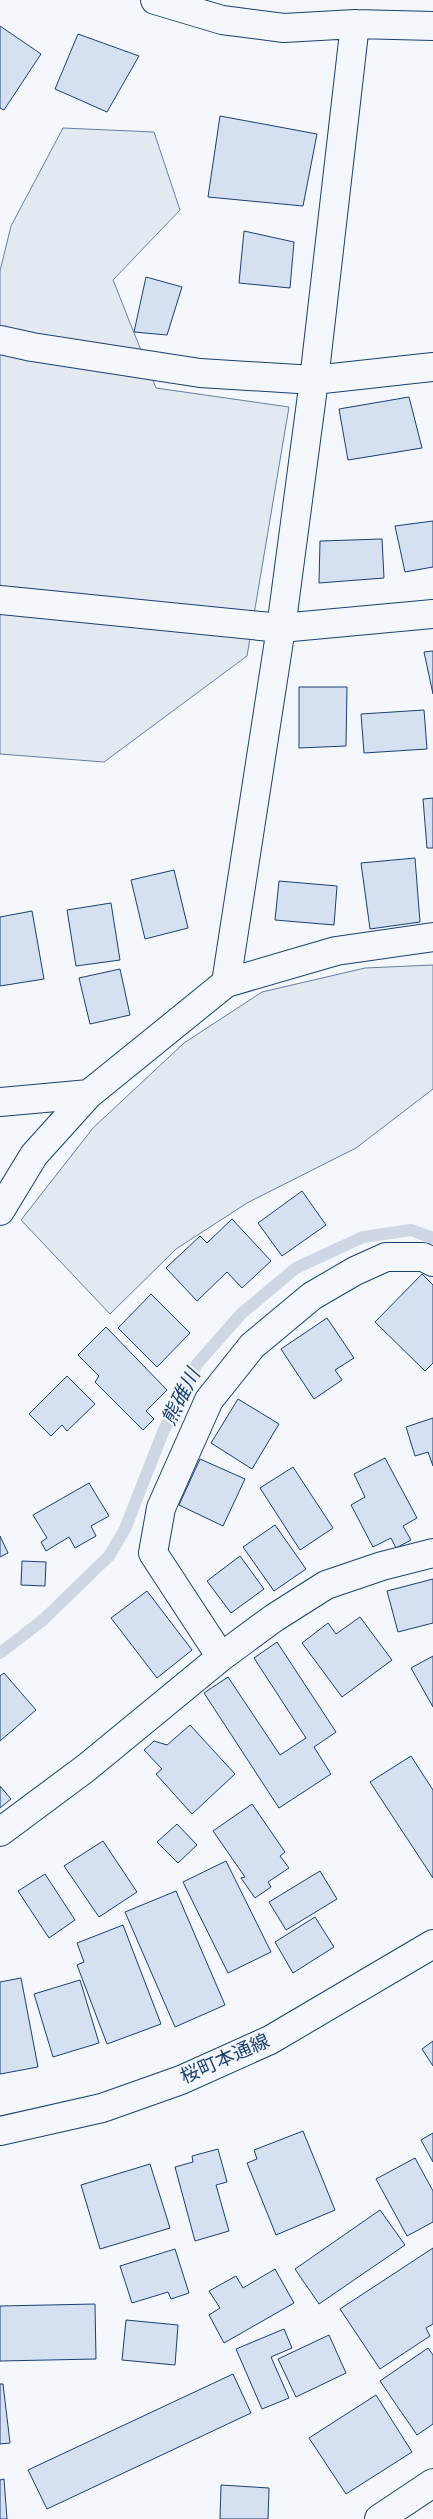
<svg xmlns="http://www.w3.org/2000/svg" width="433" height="2519" viewBox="0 0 433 2519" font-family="Signika,'Noto Sans JP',sans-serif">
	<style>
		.green { fill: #e3e9f0; stroke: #687fa3 }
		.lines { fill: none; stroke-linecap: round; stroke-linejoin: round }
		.stream { stroke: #cfd7e4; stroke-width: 12 }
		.building { fill: #d5e0f0; stroke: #1d3f73 }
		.minor-casing { stroke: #1d3f73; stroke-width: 30 }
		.tertiary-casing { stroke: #1d3f73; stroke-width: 30 }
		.minor { stroke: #f4f7fb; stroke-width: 28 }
		.tertiary { stroke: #f4f7fb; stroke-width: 28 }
		.labels { text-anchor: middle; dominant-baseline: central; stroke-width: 4; stroke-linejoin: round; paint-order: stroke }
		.street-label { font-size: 19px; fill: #1d3f73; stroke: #f4f7fb }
		.water-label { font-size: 20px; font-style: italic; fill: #1d3f73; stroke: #f4f7fb }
	</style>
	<rect width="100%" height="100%" fill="#f4f7fb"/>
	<path class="green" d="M 63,128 L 154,132 L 180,210 L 113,280 L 156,388 L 289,407 L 247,656 L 104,762 L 0,754 L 0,271 L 11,226 Z
		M 433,965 L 433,1089 L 356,1148 L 247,1203 L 176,1249 L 110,1314 L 21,1220 L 93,1128 L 184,1043 L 262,992 L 365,968 Z"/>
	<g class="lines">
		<path class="stream" d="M 0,1653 L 43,1620 L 109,1556 L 125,1529 L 163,1432 L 197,1364 L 241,1314 L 296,1268 L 363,1237 L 411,1230 L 433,1238"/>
	</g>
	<path class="building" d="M 0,26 L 41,54 L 4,110 L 0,108 Z
		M 78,34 L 139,56 L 107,112 L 55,89 Z
		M 220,116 L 317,134 L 303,206 L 208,197 Z
		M 244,231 L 294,242 L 290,288 L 239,283 Z
		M 146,277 L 182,287 L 167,335 L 134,332 Z
		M 409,397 L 422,448 L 348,460 L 339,409 Z
		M 433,521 L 433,567 L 405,572 L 395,526 Z
		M 382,539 L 384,578 L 319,583 L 320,541 Z
		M 433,651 L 433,694 L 424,652 Z
		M 299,687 L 347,687 L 346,746 L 299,748 Z
		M 424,710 L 427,749 L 364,753 L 361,714 Z
		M 433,798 L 433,848 L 427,848 L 423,799 Z
		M 415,858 L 420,922 L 370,929 L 361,863 Z
		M 174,870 L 188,928 L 145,939 L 131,880 Z
		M 279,881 L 337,886 L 334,925 L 275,920 Z
		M 111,903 L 120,960 L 76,966 L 67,910 Z
		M 32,911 L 44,979 L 0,986 L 0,917 Z
		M 120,969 L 130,1015 L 90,1024 L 79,978 Z
		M 302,1191 L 326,1225 L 282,1256 L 258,1223 Z
		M 232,1219 L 271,1261 L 242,1288 L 227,1272 L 197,1301 L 166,1268 L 200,1236 L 207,1243 Z
		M 422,1274 L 433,1285 L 433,1363 L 425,1371 L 375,1322 Z
		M 151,1294 L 190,1333 L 157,1367 L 118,1328 Z
		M 327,1318 L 354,1358 L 335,1370 L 342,1380 L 314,1399 L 281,1349 Z
		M 106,1327 L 167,1390 L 146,1411 L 154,1419 L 143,1430 L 95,1382 L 99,1376 L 78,1355 Z
		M 67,1376 L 95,1404 L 67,1431 L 62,1425 L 51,1436 L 29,1414 Z
		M 238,1399 L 279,1424 L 252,1469 L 211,1443 Z
		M 433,1418 L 433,1466 L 428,1452 L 415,1456 L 406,1427 Z
		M 385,1458 L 417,1518 L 403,1526 L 411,1540 L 396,1548 L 391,1538 L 373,1547 L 351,1505 L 365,1497 L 354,1474 Z
		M 200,1459 L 245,1479 L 223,1526 L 179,1505 Z
		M 293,1467 L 333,1528 L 300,1550 L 260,1488 Z
		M 89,1483 L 109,1516 L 91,1526 L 96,1536 L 75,1548 L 69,1537 L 46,1551 L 41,1542 L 47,1538 L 33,1515 Z
		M 275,1525 L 306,1569 L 274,1591 L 243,1547 Z
		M 0,1536 L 8,1553 L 0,1557 Z
		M 240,1556 L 264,1589 L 231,1613 L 207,1581 Z
		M 22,1561 L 46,1562 L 45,1586 L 21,1585 Z
		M 433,1579 L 433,1623 L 398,1632 L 387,1591 Z
		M 147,1591 L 192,1650 L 157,1678 L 111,1618 Z
		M 360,1617 L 392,1660 L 342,1697 L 302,1643 L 328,1623 L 336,1634 Z
		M 277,1642 L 336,1732 L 314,1747 L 331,1774 L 279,1808 L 204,1693 L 228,1677 L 280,1755 L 306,1738 L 254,1658 Z
		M 433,1656 L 433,1707 L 411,1668 Z
		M 4,1673 L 36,1710 L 0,1741 L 0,1676 Z
		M 190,1725 L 235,1774 L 192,1814 L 156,1774 L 162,1769 L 144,1750 L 154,1741 L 167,1745 Z
		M 411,1756 L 433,1790 L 433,1878 L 370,1782 Z
		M 0,1786 L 11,1799 L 0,1808 Z
		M 252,1804 L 285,1852 L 280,1856 L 289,1868 L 268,1882 L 271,1887 L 255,1898 L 241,1878 L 245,1877 L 213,1831 Z
		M 177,1824 L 197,1845 L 178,1863 L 157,1842 Z
		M 103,1841 L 137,1892 L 99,1917 L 64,1866 Z
		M 226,1861 L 271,1952 L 228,1973 L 183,1882 Z
		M 320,1871 L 337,1899 L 286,1930 L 269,1902 Z
		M 45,1874 L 75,1920 L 49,1938 L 18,1891 Z
		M 176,1891 L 225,2005 L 175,2027 L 125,1912 Z
		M 315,1917 L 334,1947 L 293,1973 L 275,1942 Z
		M 123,1925 L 161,2024 L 107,2044 L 77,1965 L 84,1962 L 77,1943 Z
		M 21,1978 L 38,2067 L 0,2074 L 0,1982 Z
		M 80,1980 L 99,2043 L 53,2057 L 34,1994 Z
		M 433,2041 L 433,2066 L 422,2049 Z
		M 303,2131 L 335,2210 L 276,2235 L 247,2163 L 257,2159 L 254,2150 Z
		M 433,2133 L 433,2162 L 421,2140 Z
		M 218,2149 L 227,2182 L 216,2185 L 229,2231 L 195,2241 L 175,2167 L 193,2162 L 192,2156 Z
		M 415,2158 L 433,2191 L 433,2222 L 407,2236 L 376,2179 Z
		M 150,2164 L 170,2228 L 100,2249 L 81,2185 Z
		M 380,2210 L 405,2245 L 319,2304 L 295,2269 Z
		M 433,2248 L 433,2324 L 426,2328 L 430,2336 L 380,2369 L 340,2309 Z
		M 175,2249 L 189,2293 L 171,2299 L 168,2292 L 132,2303 L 120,2266 Z
		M 275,2269 L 294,2303 L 224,2343 L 209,2315 L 220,2308 L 209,2291 L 236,2276 L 243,2288 Z
		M 95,2304 L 96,2359 L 0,2361 L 0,2306 Z
		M 126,2320 L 178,2325 L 175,2365 L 122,2360 Z
		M 284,2329 L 292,2348 L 271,2357 L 289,2398 L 262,2409 L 236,2349 Z
		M 329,2335 L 346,2373 L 296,2397 L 278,2359 Z
		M 428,2348 L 433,2355 L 433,2424 L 417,2435 L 380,2381 Z
		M 233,2374 L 251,2413 L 47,2509 L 28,2470 Z
		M 0,2384 L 3,2384 L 10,2443 L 0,2444 Z
		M 376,2395 L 412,2452 L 346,2494 L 309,2438 Z
		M 4,2479 L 7,2519 L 0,2519 L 0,2480 Z
		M 221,2485 L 269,2488 L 268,2519 L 220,2519 Z"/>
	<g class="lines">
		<g class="minor-casing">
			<path id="minor" d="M 155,0 L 222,20 L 284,28 L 355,24 L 433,26
				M 0,340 L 32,347 L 200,373 L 314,380 L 433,367
				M 0,600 L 281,628 L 433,614
				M 226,983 L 281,628 L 314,380 L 355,24
				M 0,1102 L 89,1094
				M 0,1211 L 34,1155 L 89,1094 L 226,983 L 336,951 L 433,937
				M 221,1657 L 153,1553 L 161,1508 L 209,1400 L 252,1346 L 312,1296 L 355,1271 L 386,1257 L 423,1257 L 433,1262
				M 0,1832 L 86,1768 L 221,1657 L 274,1618 L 326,1585 L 382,1566 L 433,1553
				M 379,2519 L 433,2483"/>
		</g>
		<g class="tertiary-casing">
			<path id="tertiary" d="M 0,2131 L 102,2108 L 181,2080 L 270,2040 L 433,1944"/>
		</g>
		<use href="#minor" class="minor"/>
		<use href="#tertiary" class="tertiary"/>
	</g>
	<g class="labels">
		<g class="street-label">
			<text transform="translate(225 2059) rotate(-24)">桜町本通線</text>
		</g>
		<g class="water-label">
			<text transform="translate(181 1397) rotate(-63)">熊碓川</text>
		</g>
	</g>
</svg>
